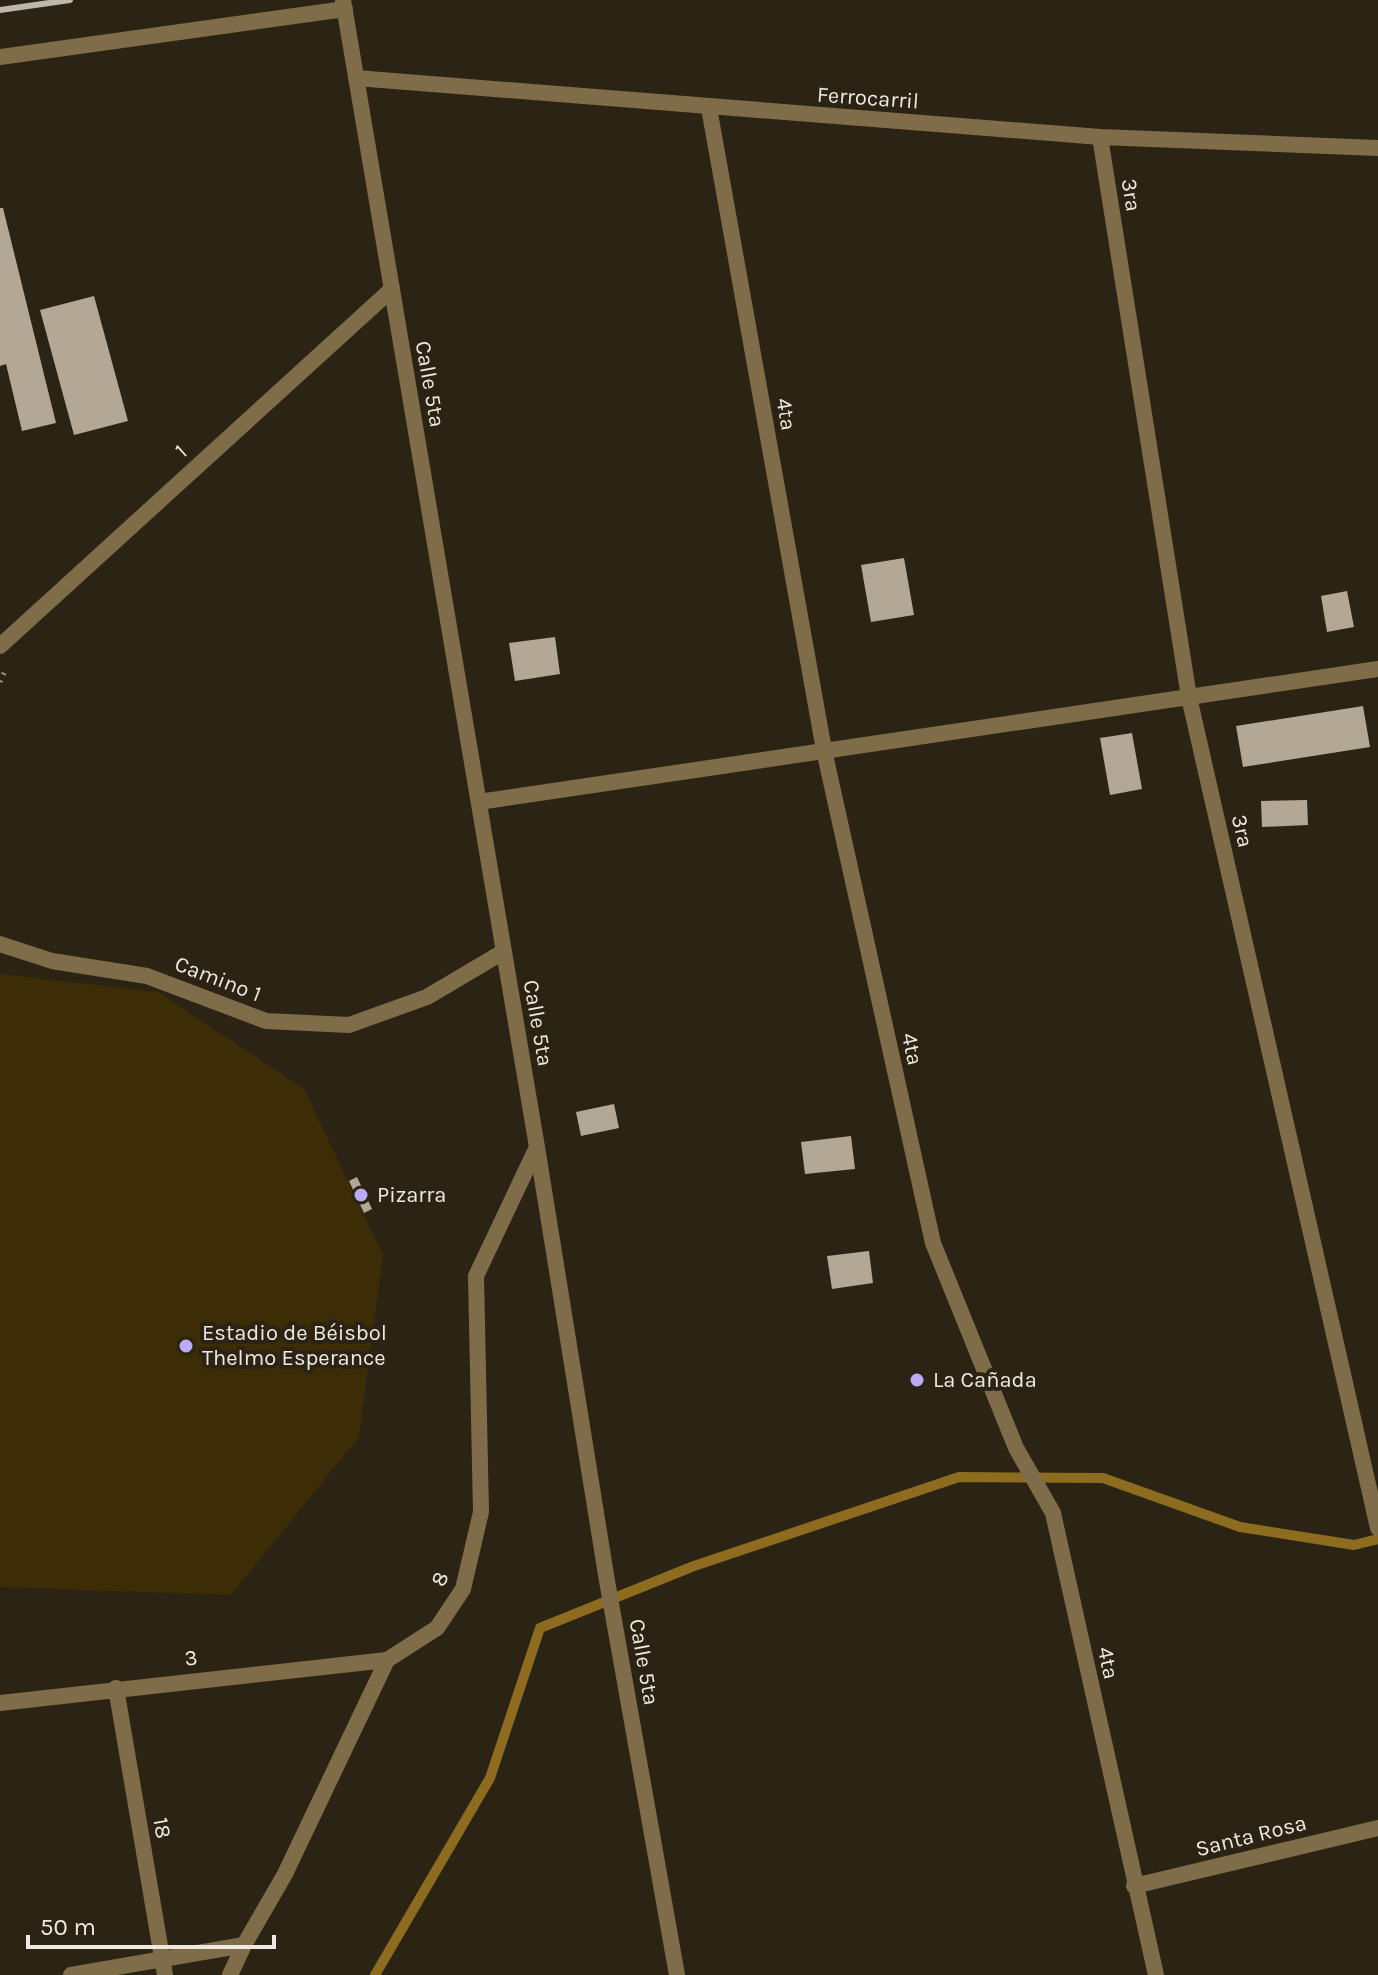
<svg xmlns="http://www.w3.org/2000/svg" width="1378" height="1975" viewBox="0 0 1378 1975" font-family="Karla,sans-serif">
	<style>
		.green { fill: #3d2d06 }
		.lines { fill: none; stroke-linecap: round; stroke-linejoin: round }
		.stream { stroke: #8d6c20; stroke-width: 10 }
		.building { fill: #b2a895 }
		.path { stroke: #958f82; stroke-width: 5; stroke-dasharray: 2 6; stroke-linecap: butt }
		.service { stroke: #7f6d49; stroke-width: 16 }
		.minor { stroke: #7f6d49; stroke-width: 16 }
		.tertiary { stroke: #7f6d49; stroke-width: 16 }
		.rail { stroke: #beb8ac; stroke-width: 6 }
		.poi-dot { fill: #bbaaf6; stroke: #2b2313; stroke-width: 3 }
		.labels { text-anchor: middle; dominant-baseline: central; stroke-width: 8; stroke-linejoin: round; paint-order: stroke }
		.street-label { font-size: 22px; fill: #eee9df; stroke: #2b2313 }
		.poi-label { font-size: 22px; fill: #eee9df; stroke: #2b2313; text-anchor: start }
	</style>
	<rect width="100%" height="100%" fill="#2b2313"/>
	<path class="green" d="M 0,974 L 158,992 L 304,1089 L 383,1255 L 359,1437 L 231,1595 L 0,1587 Z"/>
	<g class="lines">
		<path class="stream" d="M 375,1975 L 490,1778 L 540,1628 L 694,1566 L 959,1477 L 1103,1478 L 1240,1527 L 1354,1545 L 1378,1539"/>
	</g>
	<path class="building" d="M 0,208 L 3,208 L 56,423 L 22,431 L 6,364 L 0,366 Z
		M 94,296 L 128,421 L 74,435 L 40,310 Z
		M 904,558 L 914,615 L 871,622 L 861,565 Z
		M 1347,591 L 1354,627 L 1327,632 L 1321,596 Z
		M 555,637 L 560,674 L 515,681 L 509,643 Z
		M 1363,706 L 1370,747 L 1243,767 L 1236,726 Z
		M 1132,733 L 1142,789 L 1110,795 L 1100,738 Z
		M 1307,800 L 1308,825 L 1262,827 L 1261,801 Z
		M 614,1104 L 619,1128 L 581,1136 L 576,1112 Z
		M 851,1136 L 855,1169 L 805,1174 L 801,1142 Z
		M 357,1177 L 372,1209 L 364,1213 L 349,1181 Z
		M 869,1251 L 873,1283 L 832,1289 L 827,1256 Z"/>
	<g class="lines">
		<path class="path" d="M 0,682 L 6,669"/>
		<path class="service" d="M 0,944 L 52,961 L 147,976 L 266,1021 L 349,1025 L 427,997 L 503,952"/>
		<path class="minor" d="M 356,78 L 1100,137 L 1378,148
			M 709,108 L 824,750 L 933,1243 L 1016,1448 L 1053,1513 L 1156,1975
			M 1100,137 L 1189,697 L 1378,1528
			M 0,646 L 392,289
			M 479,802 L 1378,669
			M 116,1688 L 165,1975
			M 0,1703 L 387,1660
			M 1134,1886 L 1378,1828
			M 71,1975 L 244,1945
			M 230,1975 L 244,1945 L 285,1874 L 387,1660 L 437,1628 L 463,1589 L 481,1512 L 476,1276 L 537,1147"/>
		<path class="tertiary" d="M 343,0 L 537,1147 L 607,1581 L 677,1975
			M 0,57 L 345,9"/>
		<path class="rail" d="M 0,10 L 70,0"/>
	</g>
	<g class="poi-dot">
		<circle cx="361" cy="1195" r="8"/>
		<circle cx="186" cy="1346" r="8"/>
		<circle cx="917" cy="1380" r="8"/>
	</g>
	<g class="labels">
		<g class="street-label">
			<text transform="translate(868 98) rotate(4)">Ferrocarril</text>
			<text transform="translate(1131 195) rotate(81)">3ra</text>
			<text transform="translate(430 384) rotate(80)">Calle 5ta</text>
			<text transform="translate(786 414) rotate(80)">4ta</text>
			<text transform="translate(181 451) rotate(-42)">1</text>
			<text transform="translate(1242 831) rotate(77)">3ra</text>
			<text transform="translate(218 979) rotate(21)">Camino 1</text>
			<text transform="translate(538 1023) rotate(80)">Calle 5ta</text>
			<text transform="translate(912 1049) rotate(78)">4ta</text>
			<text transform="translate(440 1579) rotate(-67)">8</text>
			<text transform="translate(191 1658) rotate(-6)">3</text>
			<text transform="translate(644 1662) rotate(80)">Calle 5ta</text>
			<text transform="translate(1108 1663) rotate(78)">4ta</text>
			<text transform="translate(162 1828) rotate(80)">18</text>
			<text transform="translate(1251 1836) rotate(-14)">Santa Rosa</text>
		</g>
		<g class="poi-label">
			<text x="377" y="1195">Pizarra</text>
			<text x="202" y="1333">Estadio de Béisbol<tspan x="202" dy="25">Thelmo Esperance</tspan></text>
			<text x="933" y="1380">La Cañada</text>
		</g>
	</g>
	<path d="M28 1935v12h246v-12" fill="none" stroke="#eee9df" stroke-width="4"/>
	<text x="40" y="1935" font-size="24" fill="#eee9df" stroke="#2b2313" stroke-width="6" paint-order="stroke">50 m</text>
</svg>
